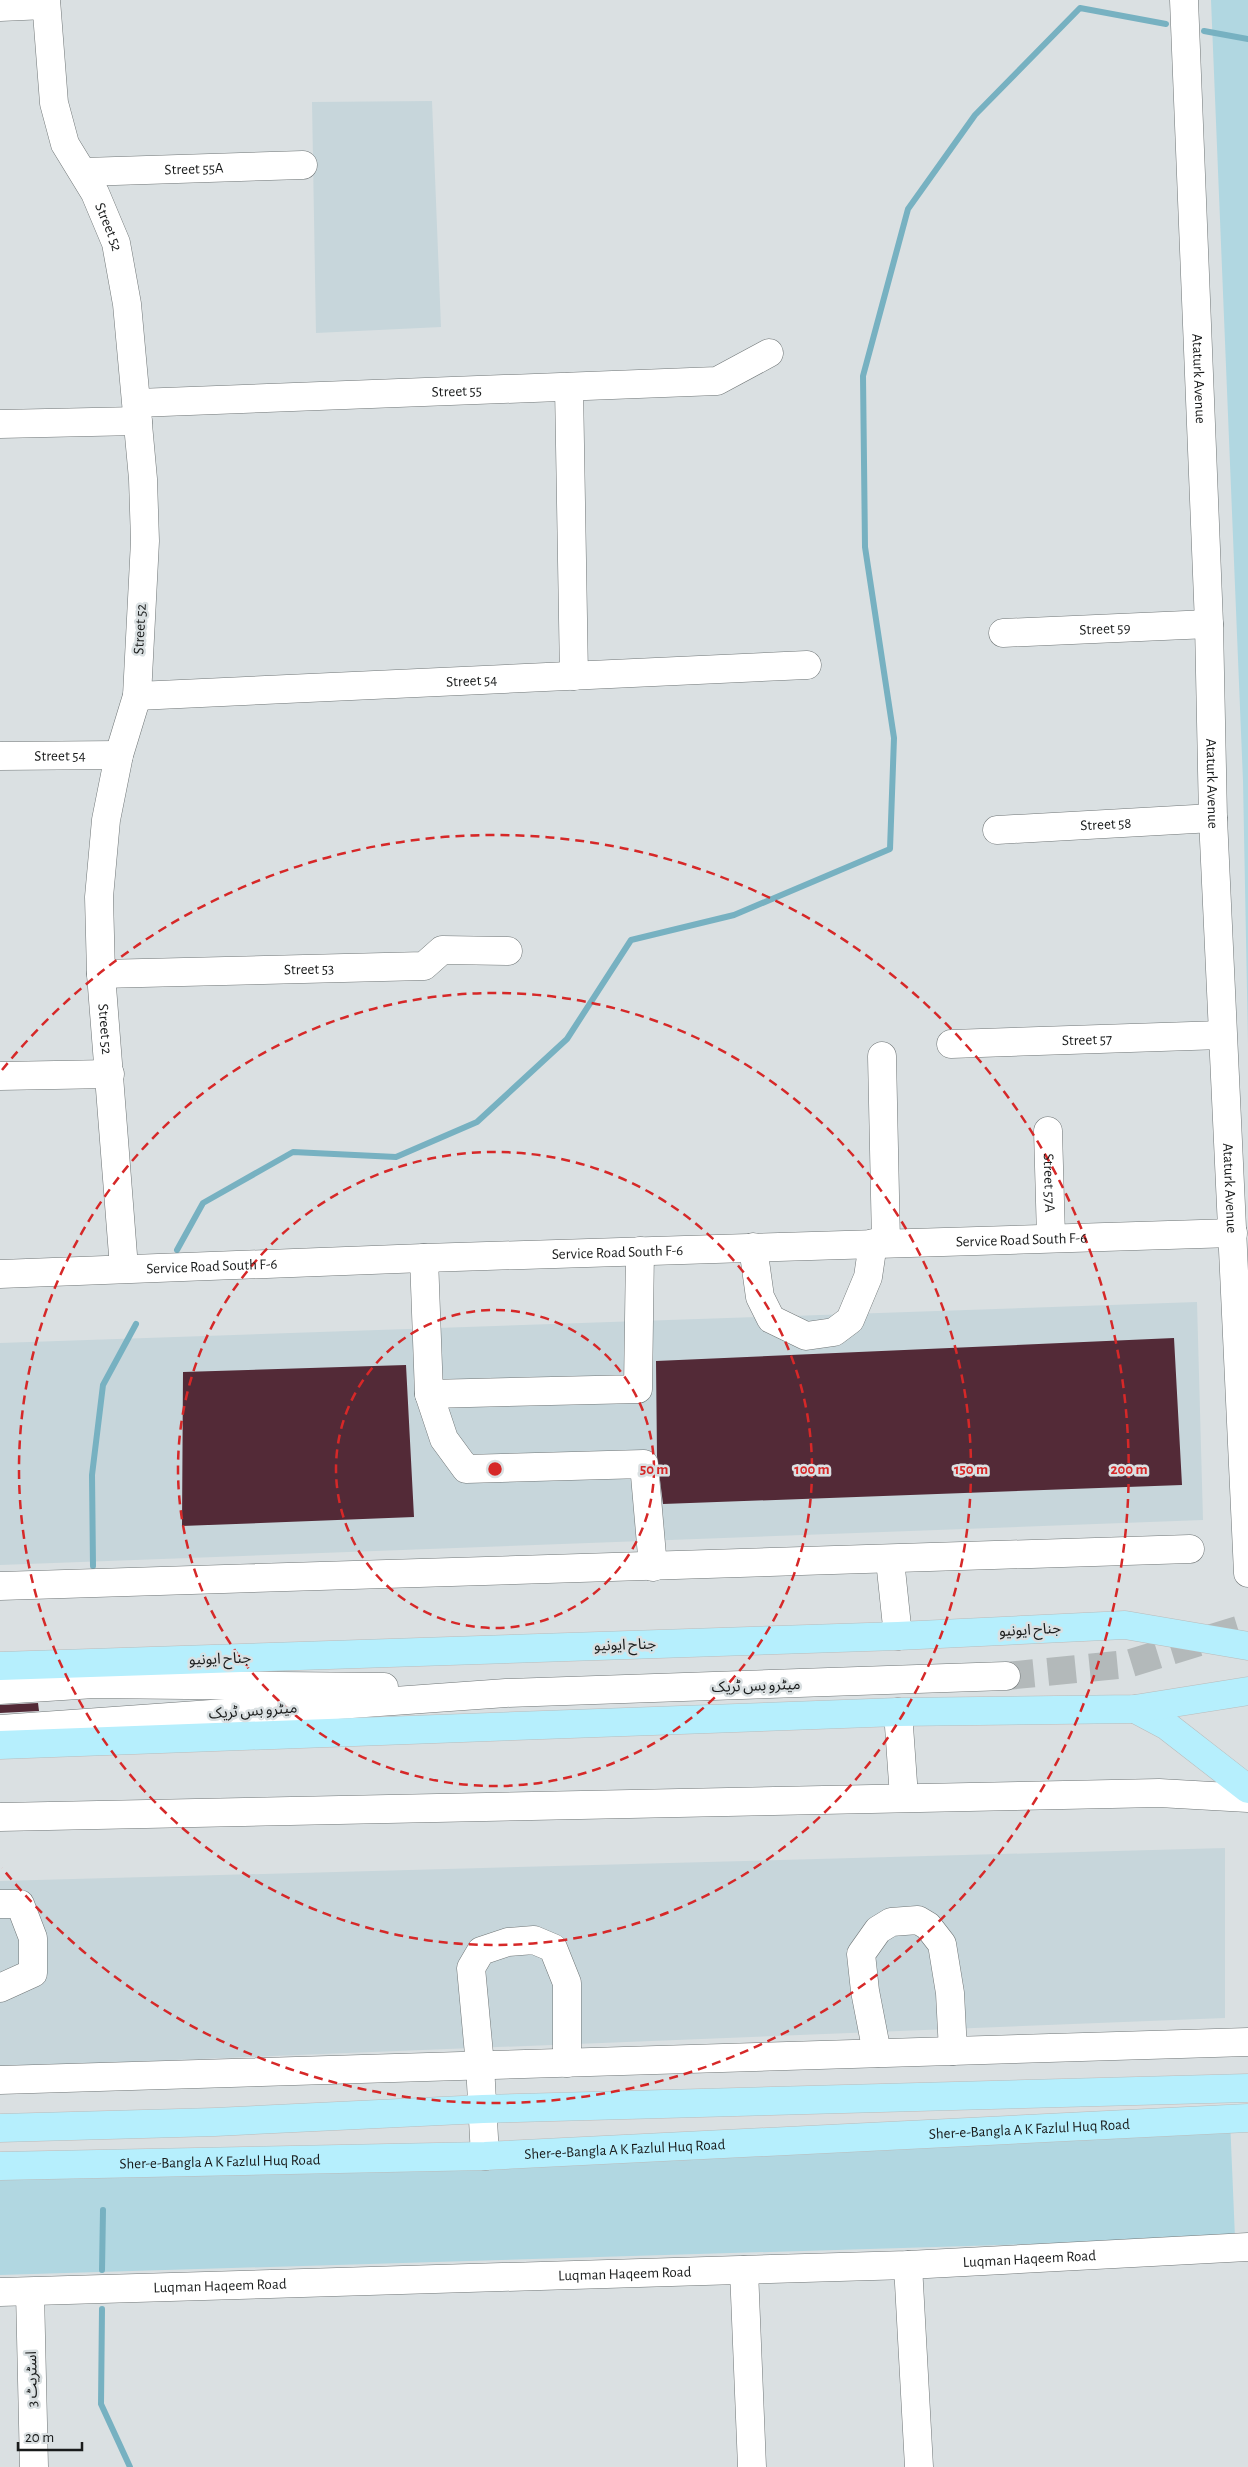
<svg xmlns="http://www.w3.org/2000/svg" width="1248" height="2467" viewBox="0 0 1248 2467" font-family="'Alegreya Sans','Noto Sans Arabic',sans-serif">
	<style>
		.built { fill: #c7d6db }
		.green { fill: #b1d7e1 }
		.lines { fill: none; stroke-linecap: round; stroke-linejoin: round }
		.stream { stroke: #77b1c1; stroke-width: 6 }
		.building { fill: #532a37 }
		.minor-tunnel { stroke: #b3b9ba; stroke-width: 28; stroke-dasharray: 28 14; stroke-linecap: butt }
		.minor-casing { stroke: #6f7576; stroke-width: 29 }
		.major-casing { stroke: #babbbb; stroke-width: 29 }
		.minor { stroke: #fff; stroke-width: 28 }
		.major { stroke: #b6effd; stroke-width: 28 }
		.ring { fill: none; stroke: #d62828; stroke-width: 2.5; stroke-dasharray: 9 6 }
		.labels { text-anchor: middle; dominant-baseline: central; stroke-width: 5; stroke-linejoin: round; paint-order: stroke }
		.street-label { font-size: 15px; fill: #191b1b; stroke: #dae0e2 }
		.centre { fill: #d62828; stroke: #dae0e2; stroke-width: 2.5 }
		.ring-label { font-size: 15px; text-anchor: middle; font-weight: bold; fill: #d62828; stroke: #dae0e2; stroke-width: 5; stroke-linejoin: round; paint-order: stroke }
	</style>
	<rect width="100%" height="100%" fill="#dae0e2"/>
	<path class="built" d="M 432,101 L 441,327 L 316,333 L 312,102 Z
		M 1197,1302 L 1203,1520 L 0,1565 L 0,1343 Z
		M 1225,1848 L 1225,2018 L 0,2067 L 0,1881 Z"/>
	<path class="green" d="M 1211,0 L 1248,0 L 1248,1044 L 1243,781 Z
		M 1230,2119 L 1235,2238 L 0,2275 L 0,2170 Z"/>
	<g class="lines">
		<path class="stream" d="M 1204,31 L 1248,39
			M 177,1250 L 203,1203 L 293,1152 L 396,1157 L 477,1122 L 567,1039 L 631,940 L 734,915 L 890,849 L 894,738 L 865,547 L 863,376 L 908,209 L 975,115 L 1080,8 L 1166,24
			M 93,1566 L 92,1475 L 103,1385 L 136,1324
			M 102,2270 L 103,2210
			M 102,2309 L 101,2404 L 130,2467"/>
	</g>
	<path class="building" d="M 1174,1338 L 1182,1485 L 663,1504 L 657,1456 L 656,1361 Z
		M 406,1365 L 414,1517 L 182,1526 L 183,1372 Z
		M 38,1703 L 39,1711 L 0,1713 L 0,1705 Z"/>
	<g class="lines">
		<path class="minor-tunnel" d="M 1006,1676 L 1128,1664 L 1248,1627"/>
		<g class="minor-casing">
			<g id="minor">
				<path id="s1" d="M 46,0 L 54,103 L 65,144 L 95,193 L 116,243 L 127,304 L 143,479 L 145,541 L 137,696 L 119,755 L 106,820 L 99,897 L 101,974 L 124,1268"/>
				<path id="s2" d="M 1184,0 L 1209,624 L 1213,818 L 1248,1573"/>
				<path d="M 0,7 L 46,5"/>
				<path id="s3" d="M 84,172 L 303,165"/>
				<path d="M 569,387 L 574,676"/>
				<path id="s4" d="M 137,403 L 717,381 L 769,353"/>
				<path d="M 0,424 L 138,421"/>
				<path id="s5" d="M 1003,633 L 1209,624"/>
				<path id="s6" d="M 137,696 L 807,665"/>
				<path id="s7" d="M 0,756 L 119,755"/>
				<path id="s8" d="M 997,830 L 1213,818"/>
				<path id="s9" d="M 101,974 L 424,966 L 442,950 L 508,951"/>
				<path id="s10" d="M 951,1044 L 1222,1035"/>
				<path d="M 882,1056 L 886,1242"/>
				<path d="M 0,1076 L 110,1074"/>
				<path id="s11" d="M 1048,1131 L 1051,1237"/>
				<path d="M 753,1247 L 760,1297 L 771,1319 L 806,1336 L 834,1332 L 850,1320 L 868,1277 L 873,1243"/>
				<path d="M 424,1258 L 429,1394 L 444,1439 L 466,1469 L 644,1464 L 653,1567"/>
				<path id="s12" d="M 0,1274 L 424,1258 L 1233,1233"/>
				<path d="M 429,1394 L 638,1389 L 640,1251"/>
				<path d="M 890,1560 L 898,1636"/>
				<path d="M 0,1586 L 1190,1549"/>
				<path d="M 0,1690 L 94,1684 L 384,1687"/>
				<path d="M 898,1712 L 904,1797"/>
				<path d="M 0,1729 L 506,1693 L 1006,1676"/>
				<path d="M 0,1817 L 1159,1793 L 1248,1798"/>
				<path d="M 0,1904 L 20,1904 L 33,1938 L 33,1973 L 0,1988"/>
				<path d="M 877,2053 L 865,1991 L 861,1954 L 878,1930 L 891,1922 L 918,1920 L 928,1926 L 942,1944 L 950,1993 L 953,2051"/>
				<path d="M 0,2080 L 1248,2042"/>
				<path d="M 485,2156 L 480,2065 L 471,1968 L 481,1951 L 508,1942 L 534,1940 L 553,1948 L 567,1983 L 567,2063"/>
				<path d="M 908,2265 L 919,2467"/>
				<path d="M 744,2270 L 752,2467"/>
				<path id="s13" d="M 0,2292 L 908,2265 L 1248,2247"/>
				<path d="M 30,2292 L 34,2467"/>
			</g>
		</g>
		<g class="major-casing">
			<g id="major">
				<path d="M 0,1666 L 898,1636 L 1125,1625 L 1248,1646"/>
				<path d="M 1135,1709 L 1167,1726 L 1248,1789"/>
				<path d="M 0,1745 L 898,1712 L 1135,1709 L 1248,1691"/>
				<path d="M 0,2128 L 215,2122 L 483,2109 L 1248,2088"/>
				<path id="s14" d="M 0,2166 L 485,2156 L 1248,2118"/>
			</g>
		</g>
		<use href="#minor" class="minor"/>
		<use href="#major" class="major"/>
	</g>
	<g class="ring">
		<circle cx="495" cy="1469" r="159"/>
		<circle cx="495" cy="1469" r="317"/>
		<circle cx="495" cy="1469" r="476"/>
		<path d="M2 1070A634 634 0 1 1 2 1868"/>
	</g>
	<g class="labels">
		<g class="street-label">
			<text stroke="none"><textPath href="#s3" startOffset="110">Street 55A</textPath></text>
			<text stroke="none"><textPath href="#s1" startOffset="240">Street 52</textPath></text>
			<text stroke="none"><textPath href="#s2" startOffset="379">Ataturk Avenue</textPath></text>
			<text stroke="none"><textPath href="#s4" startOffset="320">Street 55</textPath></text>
			<text transform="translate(140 629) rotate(-87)">Street 52</text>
			<text stroke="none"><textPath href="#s5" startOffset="102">Street 59</textPath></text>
			<text stroke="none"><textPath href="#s6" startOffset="335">Street 54</textPath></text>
			<text stroke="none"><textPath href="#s7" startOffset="60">Street 54</textPath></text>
			<text stroke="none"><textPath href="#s2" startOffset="784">Ataturk Avenue</textPath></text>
			<text stroke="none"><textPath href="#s8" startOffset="109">Street 58</textPath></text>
			<text stroke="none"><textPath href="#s9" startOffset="208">Street 53</textPath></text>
			<text stroke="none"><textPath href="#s1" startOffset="1050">Street 52</textPath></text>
			<text stroke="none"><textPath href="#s10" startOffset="136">Street 57</textPath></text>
			<text stroke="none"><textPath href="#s11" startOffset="52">Street 57A</textPath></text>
			<text stroke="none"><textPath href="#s2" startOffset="1189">Ataturk Avenue</textPath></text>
			<text stroke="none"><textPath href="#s12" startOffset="1022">Service Road South F-6</textPath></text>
			<text stroke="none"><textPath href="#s12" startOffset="618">Service Road South F-6</textPath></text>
			<text stroke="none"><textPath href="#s12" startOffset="212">Service Road South F-6</textPath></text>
			<text transform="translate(1030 1630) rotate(-3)">جناح ایونیو</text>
			<text transform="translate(625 1645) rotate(-2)">جناح ایونیو</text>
			<text transform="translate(220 1659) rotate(-2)">جناح ایونیو</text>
			<text transform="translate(756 1686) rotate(-2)">میٹرو بس ٹریک</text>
			<text transform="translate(253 1711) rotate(-4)">میٹرو بس ٹریک</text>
			<text stroke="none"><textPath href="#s14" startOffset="1030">Sher-e-Bangla A K Fazlul Huq Road</textPath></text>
			<text stroke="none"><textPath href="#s14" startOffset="625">Sher-e-Bangla A K Fazlul Huq Road</textPath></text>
			<text stroke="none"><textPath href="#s14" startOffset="220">Sher-e-Bangla A K Fazlul Huq Road</textPath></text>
			<text stroke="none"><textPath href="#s13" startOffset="1030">Luqman Haqeem Road</textPath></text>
			<text stroke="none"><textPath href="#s13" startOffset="625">Luqman Haqeem Road</textPath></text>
			<text stroke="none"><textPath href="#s13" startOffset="220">Luqman Haqeem Road</textPath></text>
			<text transform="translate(32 2379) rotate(-91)">اسٹریٹ 3</text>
		</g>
	</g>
	<circle cx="495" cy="1469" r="8" class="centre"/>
	<g class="ring-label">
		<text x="654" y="1474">50 m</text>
		<text x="812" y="1474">100 m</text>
		<text x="971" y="1474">150 m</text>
		<text x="1129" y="1474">200 m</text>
	</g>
	<path d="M18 2442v8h64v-8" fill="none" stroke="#191b1b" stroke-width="2.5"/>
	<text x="25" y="2442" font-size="15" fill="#191b1b" stroke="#dae0e2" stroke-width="4" paint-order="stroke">20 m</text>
</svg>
